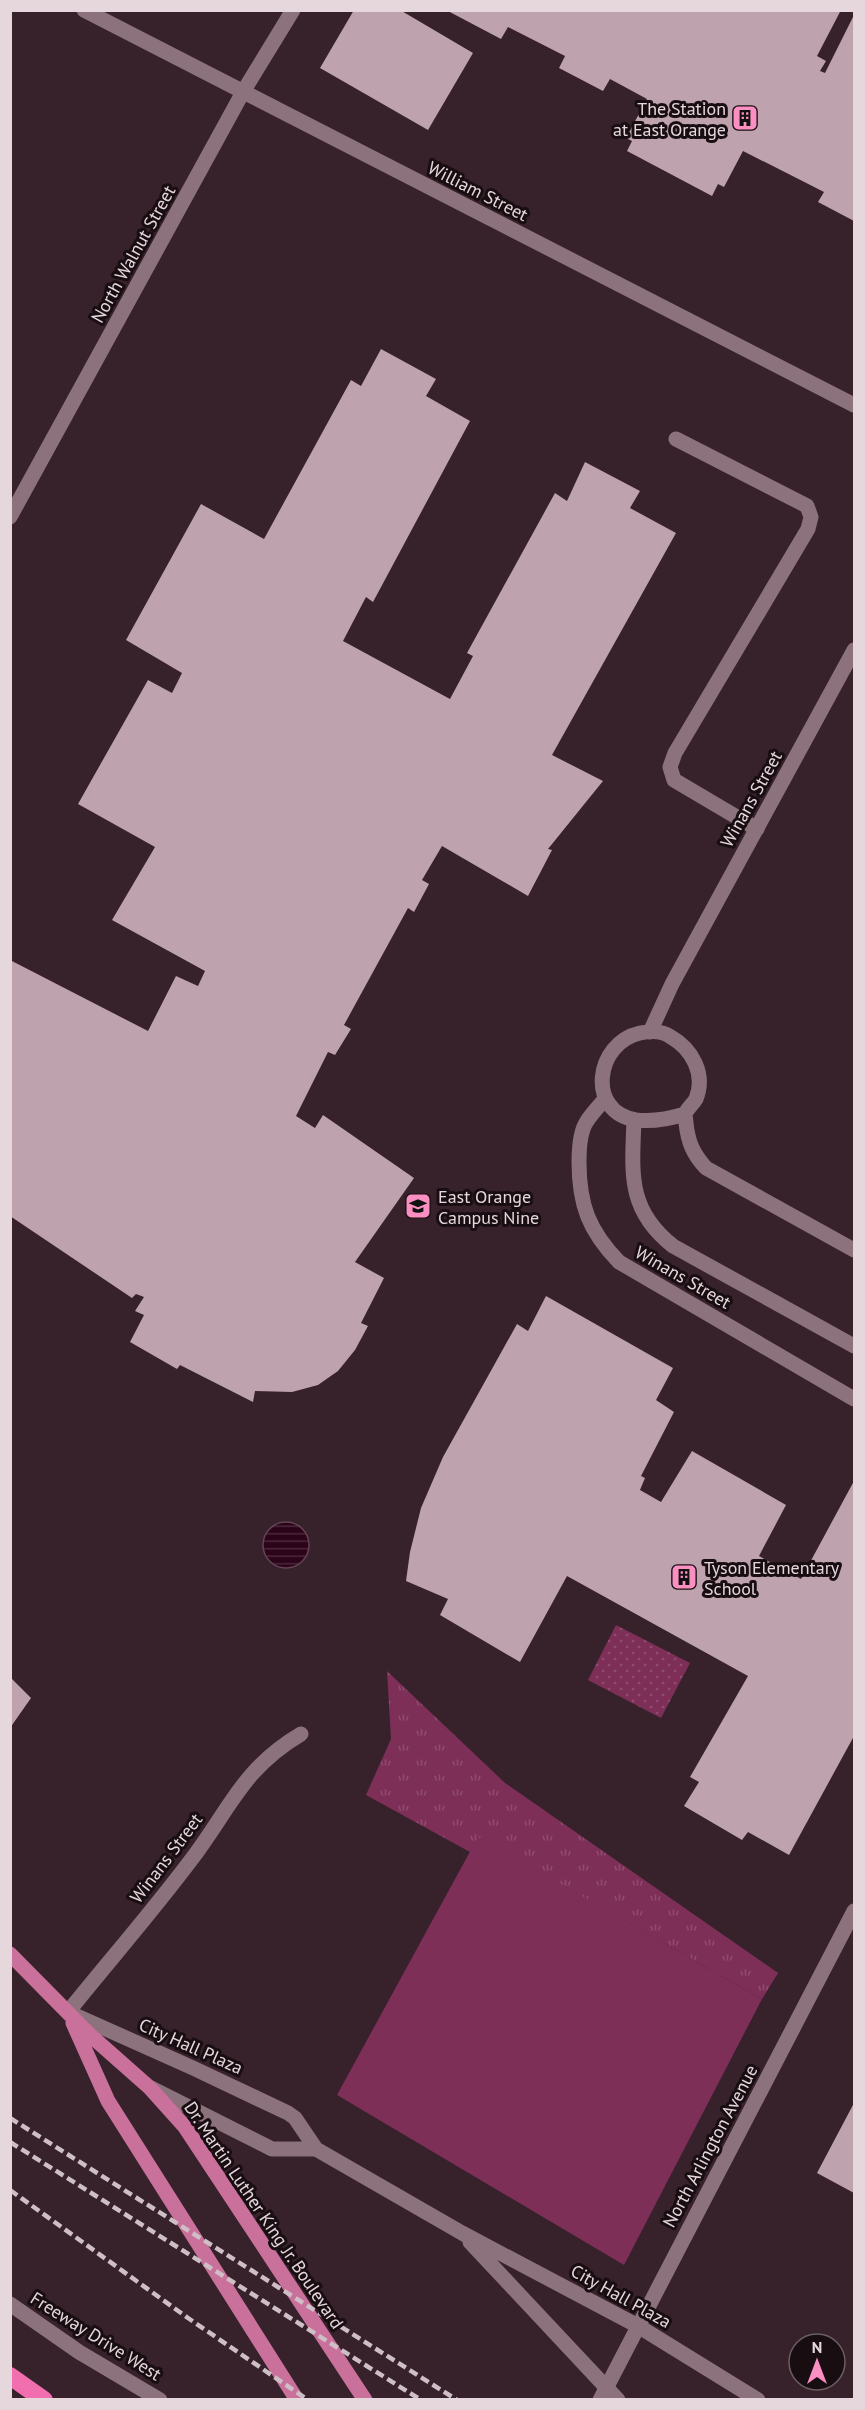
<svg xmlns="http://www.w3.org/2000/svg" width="865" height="2410" viewBox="0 0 865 2410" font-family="'PT Sans',sans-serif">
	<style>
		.grass { fill: url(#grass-tufts) }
		.park { fill: url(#park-dots) }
		.garden { fill: #7e2f58 }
		.water { fill: url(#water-rules); stroke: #644354; stroke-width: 1.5 }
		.building { fill: #bea2ad }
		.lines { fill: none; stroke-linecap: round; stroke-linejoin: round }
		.service { stroke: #8c727d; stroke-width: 15 }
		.minor { stroke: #8c727d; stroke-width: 15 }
		.tertiary { stroke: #8c727d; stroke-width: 15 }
		.secondary { stroke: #8c727d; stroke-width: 15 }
		.primary { stroke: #c9709b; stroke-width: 15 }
		.motorway { stroke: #f16eaf; stroke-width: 18 }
		.rail { stroke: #cebec5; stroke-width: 4.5; stroke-dasharray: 9 4.5; stroke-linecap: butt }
		.labels { text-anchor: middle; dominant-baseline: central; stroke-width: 6; stroke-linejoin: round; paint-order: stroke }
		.poi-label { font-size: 18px; fill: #e6d7dd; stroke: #180e12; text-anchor: start }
		.street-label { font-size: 18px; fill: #e6d7dd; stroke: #180e12 }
	</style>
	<defs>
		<pattern id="grass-tufts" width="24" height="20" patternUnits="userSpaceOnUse" patternTransform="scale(1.5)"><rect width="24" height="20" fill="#7e2f58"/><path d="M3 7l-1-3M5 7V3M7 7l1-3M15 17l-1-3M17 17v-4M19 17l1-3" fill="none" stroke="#904c70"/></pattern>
		<pattern id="park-dots" width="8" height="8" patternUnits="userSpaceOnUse" patternTransform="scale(1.5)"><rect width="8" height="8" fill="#7e2f58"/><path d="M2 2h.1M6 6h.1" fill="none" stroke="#904c70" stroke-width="1.8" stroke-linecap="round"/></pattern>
		<pattern id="water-rules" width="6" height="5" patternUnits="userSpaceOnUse" patternTransform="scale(1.5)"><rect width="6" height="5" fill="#2c041a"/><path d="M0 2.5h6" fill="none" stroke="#4b283b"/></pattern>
	</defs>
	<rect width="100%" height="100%" fill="#37212b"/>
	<path class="grass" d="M 387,1671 L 505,1783 L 778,1973 L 762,1999 L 479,1838 L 470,1852 L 366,1795 L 391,1739 Z"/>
	<path class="park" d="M 616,1625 L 690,1663 L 661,1718 L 588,1680 Z"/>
	<path class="garden" d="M 478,1837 L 762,1999 L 624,2265 L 337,2095 Z"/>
	<path class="water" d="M263 1545a23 23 0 1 1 46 0a23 23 0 1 1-46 0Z"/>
	<path class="building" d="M 354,10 L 400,10 L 473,53 L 428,130 L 320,68 Z
		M 446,10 L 841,10 L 817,56 L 826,61 L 820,71 L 825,73 L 854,15 L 854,221 L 818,202 L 824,192 L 743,151 L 724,187 L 718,184 L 712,196 L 627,151 L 632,141 L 626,138 L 647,99 L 610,79 L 603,91 L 559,68 L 565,56 L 508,27 L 501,39 Z
		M 381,349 L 436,379 L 426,396 L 470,421 L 373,602 L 366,597 L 343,641 L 450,699 L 473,656 L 467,653 L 555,493 L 567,501 L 585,462 L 640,491 L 630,508 L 676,533 L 552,755 L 603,781 L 548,849 L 552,850 L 528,896 L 442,846 L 422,880 L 429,884 L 414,912 L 408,908 L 344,1025 L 351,1029 L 335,1055 L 328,1052 L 296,1116 L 315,1128 L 323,1115 L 414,1178 L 355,1262 L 384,1278 L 361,1323 L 368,1326 L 355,1350 L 338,1371 L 318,1385 L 292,1392 L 255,1391 L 253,1402 L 180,1365 L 177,1369 L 130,1342 L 144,1315 L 135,1311 L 144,1297 L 136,1294 L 132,1298 L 10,1216 L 10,960 L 148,1031 L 176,976 L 198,986 L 205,971 L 112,920 L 155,847 L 78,804 L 148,680 L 172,693 L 182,673 L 126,640 L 201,504 L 264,539 L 351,380 L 361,386 Z
		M 546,1296 L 673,1368 L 656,1400 L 674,1412 L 641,1476 L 645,1478 L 640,1490 L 661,1502 L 692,1451 L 786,1505 L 759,1556 L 801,1579 L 854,1481 L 854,1736 L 789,1855 L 748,1832 L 742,1840 L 684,1806 L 699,1782 L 690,1777 L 748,1676 L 567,1576 L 520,1662 L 440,1615 L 448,1599 L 406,1581 L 410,1552 L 421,1508 L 443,1457 L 517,1324 L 528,1331 Z
		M 10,1677 L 31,1698 L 10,1728 Z
		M 854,2103 L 854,2193 L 817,2173 Z"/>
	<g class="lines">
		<path class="service" d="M 676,439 L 807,506 L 811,517 L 808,529 L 675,753 L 670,767 L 674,780 L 757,829
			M 605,1099 C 599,1106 592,1113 587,1121 C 580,1131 579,1149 579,1162 C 579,1205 589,1231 619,1262 L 854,1399
			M 685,1114 C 669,1119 653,1122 636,1120 C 586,1112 595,1043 640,1033 C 650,1031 663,1031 671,1037 C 692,1049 706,1074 696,1099 C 693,1104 687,1109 685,1114 C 685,1117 686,1120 686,1123 C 688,1142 693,1154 706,1168 L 854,1250
			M 634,1120 C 632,1173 627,1210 673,1246 L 854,1346"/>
		<path class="minor" d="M 10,517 L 243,92 L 293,10
			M 650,1032 L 672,984 L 854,650
			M 301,1734 C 242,1769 230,1809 191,1860 C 152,1912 109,1961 68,2012 L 193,2068 L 288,2113 L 295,2118 L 316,2149 L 462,2233 L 638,2326 L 758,2400
			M 151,2088 L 272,2149 L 316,2149
			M 470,2242 L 618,2400"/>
		<path class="tertiary" d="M 84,10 L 854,405
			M 600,2400 L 854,1911"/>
		<path class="secondary" d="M 10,2304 L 79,2352 L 160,2400"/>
		<path class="primary" d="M 10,1954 L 90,2035 L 150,2088 L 185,2127 L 365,2400
			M 73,2023 L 108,2101 L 297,2400"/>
		<path class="motorway" d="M 10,2376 L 44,2400"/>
		<path class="rail" d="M 10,2118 L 457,2400
			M 10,2142 L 421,2400
			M 10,2190 L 188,2318 L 308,2400"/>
	</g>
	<defs>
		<g id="building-square" transform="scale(1.35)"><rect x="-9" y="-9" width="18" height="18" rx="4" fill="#fc8fc2" stroke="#180e12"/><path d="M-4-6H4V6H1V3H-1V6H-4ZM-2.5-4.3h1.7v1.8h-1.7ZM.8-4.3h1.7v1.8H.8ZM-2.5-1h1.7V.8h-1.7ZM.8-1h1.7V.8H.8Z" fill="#111"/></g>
		<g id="school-square" transform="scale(1.35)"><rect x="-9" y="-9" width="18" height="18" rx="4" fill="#fc8fc2" stroke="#180e12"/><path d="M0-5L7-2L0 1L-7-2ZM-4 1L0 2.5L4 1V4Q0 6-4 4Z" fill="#111"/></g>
	</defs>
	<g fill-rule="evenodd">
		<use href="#building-square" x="745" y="118"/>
		<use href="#school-square" x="418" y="1206"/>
		<use href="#building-square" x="684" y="1577"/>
	</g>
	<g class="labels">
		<g class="poi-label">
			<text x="726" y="108" text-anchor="end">The Station<tspan x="726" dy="21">at East Orange</tspan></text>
			<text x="438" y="1196">East Orange<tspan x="438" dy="21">Campus Nine</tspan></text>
			<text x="704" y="1567">Tyson Elementary<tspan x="704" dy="21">School</tspan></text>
		</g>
		<g class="street-label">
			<text transform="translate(478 191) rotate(27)">William Street</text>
			<text transform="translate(133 254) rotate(-61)">North Walnut Street</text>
			<text transform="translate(751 799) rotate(-61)">Winans Street</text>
			<text transform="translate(683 1277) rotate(30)">Winans Street</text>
			<text transform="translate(166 1858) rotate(-53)">Winans Street</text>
			<text transform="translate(191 2046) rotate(24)">City Hall Plaza</text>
			<text transform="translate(710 2146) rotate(-62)">North Arlington Avenue</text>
			<text transform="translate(264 2215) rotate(56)">Dr. Martin Luther King Jr. Boulevard</text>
			<text transform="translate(621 2296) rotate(29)">City Hall Plaza</text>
			<text transform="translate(96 2336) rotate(32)">Freeway Drive West</text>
		</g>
	</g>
	<rect width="865" height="2410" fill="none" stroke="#e6d7dd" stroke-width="24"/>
	<g transform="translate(817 2362)"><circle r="28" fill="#180e12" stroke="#6a5e63" stroke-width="1.5"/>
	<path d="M0-4.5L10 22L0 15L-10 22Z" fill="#fc8fc2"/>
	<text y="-9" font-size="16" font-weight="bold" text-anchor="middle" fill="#e6d7dd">N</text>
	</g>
</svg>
